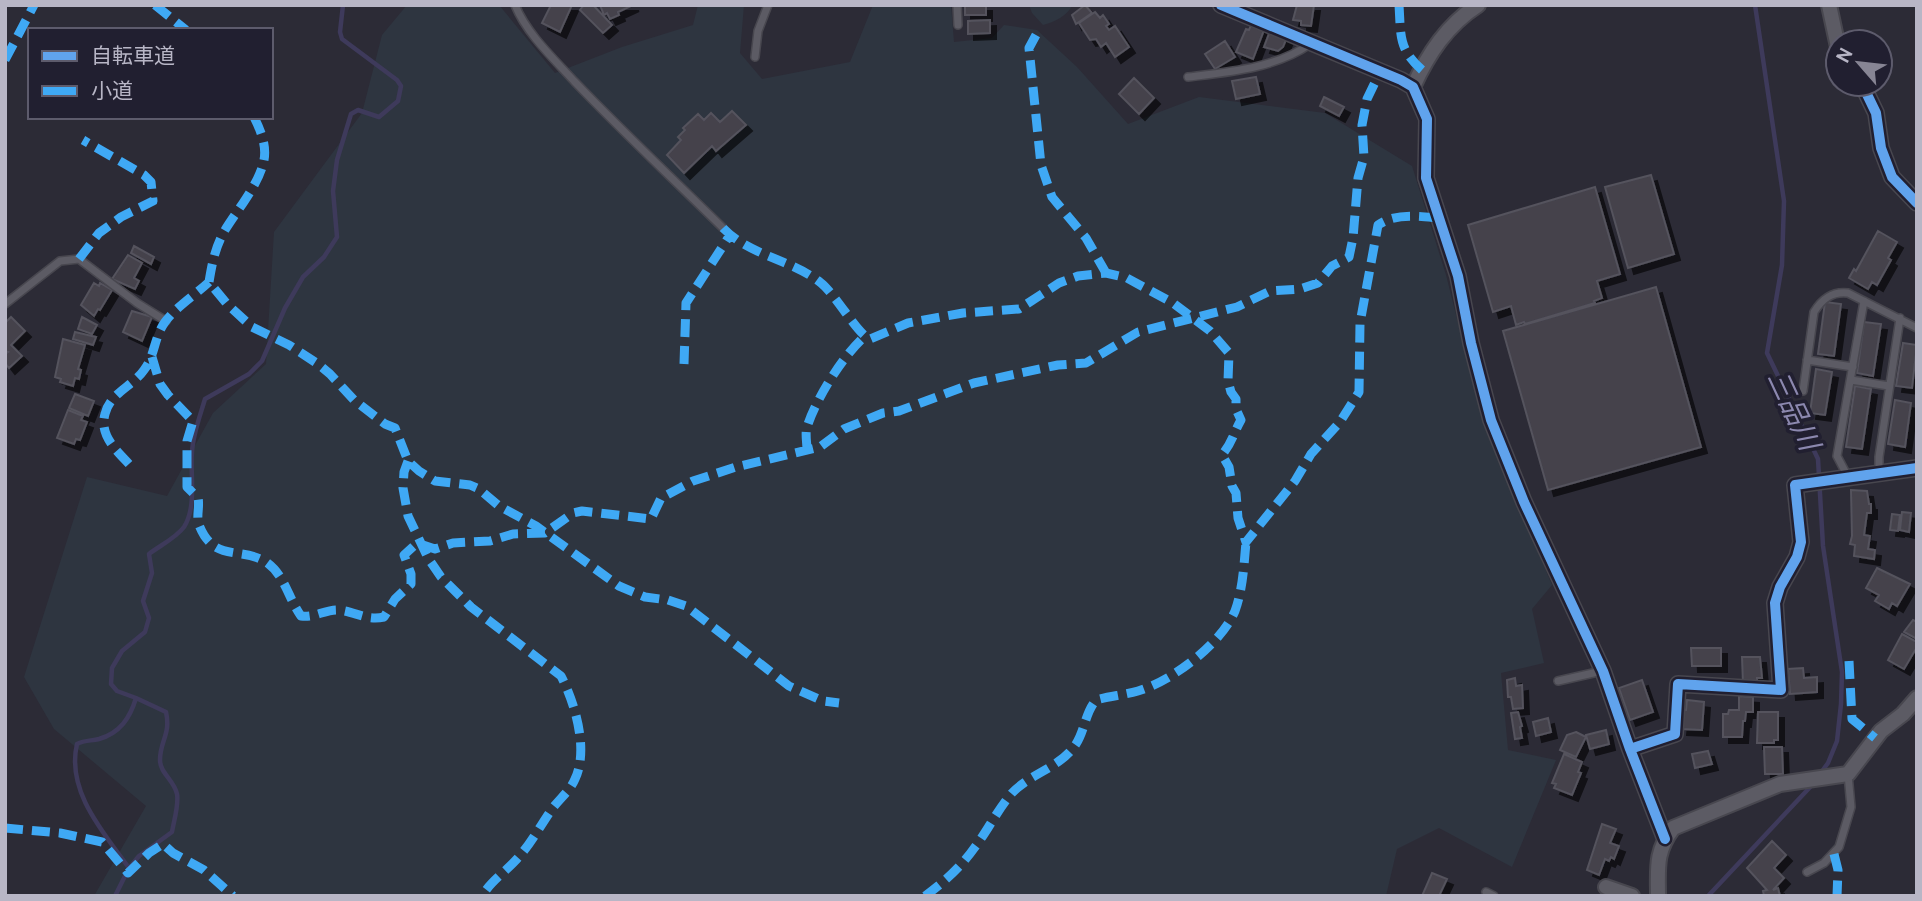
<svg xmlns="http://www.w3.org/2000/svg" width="1922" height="901" viewBox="0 0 1922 901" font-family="Cabin,'Noto Sans JP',sans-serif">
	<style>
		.green { fill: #2e3540 }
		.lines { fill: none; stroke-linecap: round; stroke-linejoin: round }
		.stream { stroke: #3e3a5b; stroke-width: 4.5 }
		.building { fill: #44424c; stroke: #54535d; stroke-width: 2; filter: url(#shadow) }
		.service-casing { stroke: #48474f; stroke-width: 10 }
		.minor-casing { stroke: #48474f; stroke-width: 18 }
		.service { stroke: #5c5b64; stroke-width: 7 }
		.minor { stroke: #5c5b64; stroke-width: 14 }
		.quiet { stroke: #3fa9f5; stroke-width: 9; stroke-dasharray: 18 9; stroke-linecap: butt }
		.cycleway-casing { stroke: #211f30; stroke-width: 15 }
		.cycleway { stroke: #60a3ed; stroke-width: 10 }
		.labels { text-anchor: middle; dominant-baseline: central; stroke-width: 7; stroke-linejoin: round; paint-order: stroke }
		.water-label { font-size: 28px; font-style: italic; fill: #8c88af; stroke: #211f30 }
	</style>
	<defs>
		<filter id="shadow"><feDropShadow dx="6" dy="6" stdDeviation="0" flood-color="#0009"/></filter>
	</defs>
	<rect width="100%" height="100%" fill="#2c2b36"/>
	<path class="green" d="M 407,5 L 499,5 L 555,73 L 622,47 L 693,25 L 698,5 L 744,5 L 740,53 L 762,79 L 850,62 L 873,5 L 951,5 L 954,42 L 992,38 L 1004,25 L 1037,30 L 1077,67 L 1128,124 L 1199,97 L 1325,113 L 1412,166 L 1446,275 L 1482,418 L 1552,585 L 1532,609 L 1544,663 L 1501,673 L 1508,750 L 1556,760 L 1512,867 L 1439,828 L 1397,849 L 1386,896 L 94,896 L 146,806 L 54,729 L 24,677 L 87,477 L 167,496 L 213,413 L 266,364 L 274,232 L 362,113 L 382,35 Z
		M 1029,5 L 1072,5 C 1068,16 1054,22 1043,25 L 1032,13 Z"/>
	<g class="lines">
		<path class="stream" d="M 1755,5 L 1784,201 L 1782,265 L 1767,353 L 1818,459 L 1823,546 L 1842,672 L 1841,704 L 1837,741 L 1828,763 L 1820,774
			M 129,868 L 139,856 L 172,832 C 174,820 179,805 177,794 C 174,780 160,773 160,760 C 160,741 171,734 166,712 L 136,698
			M 115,896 L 129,868 C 103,832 66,791 77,744 C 85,740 91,741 99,739 C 120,733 130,718 136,698 L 117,691 L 111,684 L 112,668 L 122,651 L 145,632 L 149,618 L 143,601 L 152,573 L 149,554 C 159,546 176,538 184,527 C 197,507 190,475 192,452 C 193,434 200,416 205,399 L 249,374 L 262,361 L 285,308 L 303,277 L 324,257 L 337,237 L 333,191 L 337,160 L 351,114 L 358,110 L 379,117 L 398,101 L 401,86 L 397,80 L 342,39 L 340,32 L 343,5
			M 1708,896 L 1813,784"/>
	</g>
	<path class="building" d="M 551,5 L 572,5 L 560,32 L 542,23 Z
		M 584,5 L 593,5 L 612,25 L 603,33 L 580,10 Z
		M 600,5 L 633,5 L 618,12 L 619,15 L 610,19 L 607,13 L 604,15 Z
		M 965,5 L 986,5 L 986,15 L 965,15 Z
		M 1085,5 L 1092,13 L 1076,24 L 1072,15 Z
		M 1297,5 L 1314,5 L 1311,26 L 1301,25 L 1301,21 L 1293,20 Z
		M 1095,12 L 1100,18 L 1103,15 L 1109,24 L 1106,26 L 1109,30 L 1115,26 L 1129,47 L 1115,57 L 1106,43 L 1101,47 L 1096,39 L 1090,40 L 1079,23 Z
		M 990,20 L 990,33 L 968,34 L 968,21 Z
		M 1251,25 L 1264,30 L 1253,59 L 1236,52 L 1246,29 L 1249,30 Z
		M 1270,31 L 1287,37 L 1283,47 L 1278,51 L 1264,47 Z
		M 1225,41 L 1235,57 L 1215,69 L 1205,54 Z
		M 1256,77 L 1260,94 L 1236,99 L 1232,81 Z
		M 1134,78 L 1154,98 L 1139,114 L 1119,94 Z
		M 1324,97 L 1344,107 L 1339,116 L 1320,106 Z
		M 732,111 L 746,125 L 716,151 L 712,146 L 684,173 L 667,155 L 681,140 L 678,137 L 685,130 L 683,128 L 698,114 L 704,120 L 711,113 L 720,122 Z
		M 1651,175 L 1674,254 L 1628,268 L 1605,187 Z
		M 1595,187 L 1620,274 L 1597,281 L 1602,298 L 1594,301 L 1595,303 L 1525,324 L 1524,322 L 1516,325 L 1511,306 L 1493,312 L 1468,225 Z
		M 1878,231 L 1897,242 L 1888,258 L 1891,260 L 1877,285 L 1872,282 L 1868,289 L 1849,278 L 1854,269 L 1856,271 Z
		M 134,246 L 154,257 L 151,264 L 131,253 Z
		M 128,255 L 142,263 L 134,278 L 139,281 L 135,289 L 112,279 Z
		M 94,283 L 99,286 L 100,283 L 112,290 L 100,310 L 98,309 L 94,316 L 81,305 Z
		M 1656,287 L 1701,447 L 1548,490 L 1503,331 Z
		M 1825,302 L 1841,304 L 1834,356 L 1818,354 Z
		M 132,311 L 152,317 L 142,341 L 123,332 Z
		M 11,317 L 25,331 L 11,345 L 22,356 L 9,368 L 5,363 L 5,354 L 8,352 L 5,351 L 5,323 Z
		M 82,317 L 97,325 L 92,334 L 78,329 Z
		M 1864,322 L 1881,324 L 1873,376 L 1857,373 Z
		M 75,332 L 96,337 L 93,345 L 73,339 Z
		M 63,339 L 85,345 L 78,369 L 81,370 L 79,379 L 75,378 L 73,386 L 60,382 L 61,379 L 55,377 Z
		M 1903,343 L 1917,345 L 1912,388 L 1896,386 Z
		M 1816,369 L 1832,372 L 1825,415 L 1810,413 Z
		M 1855,386 L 1871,389 L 1862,449 L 1846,447 Z
		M 75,394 L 94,401 L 88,416 L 69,408 Z
		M 1895,400 L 1911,403 L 1905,447 L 1888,444 Z
		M 68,410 L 83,416 L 81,420 L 87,422 L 80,440 L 76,439 L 74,444 L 57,438 Z
		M 1851,490 L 1867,491 L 1869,504 L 1871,504 L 1871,513 L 1867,513 L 1864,535 L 1870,536 L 1868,549 L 1875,550 L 1874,559 L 1854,556 L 1855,545 L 1850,544 L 1852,536 Z
		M 1902,512 L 1911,513 L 1909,532 L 1900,530 Z
		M 1892,514 L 1900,515 L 1898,531 L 1890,530 Z
		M 1877,568 L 1910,584 L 1897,606 L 1892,603 L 1889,609 L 1875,601 L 1879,595 L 1866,588 Z
		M 1913,620 L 1917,622 L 1917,639 L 1904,632 Z
		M 1902,634 L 1917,642 L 1917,647 L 1904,669 L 1888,660 Z
		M 1691,648 L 1721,648 L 1721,666 L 1692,666 Z
		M 1742,657 L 1760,657 L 1762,678 L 1757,678 L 1757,682 L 1743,683 Z
		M 1803,668 L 1804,678 L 1817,677 L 1817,692 L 1790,694 L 1788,669 Z
		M 1515,678 L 1516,686 L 1522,685 L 1523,708 L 1513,709 L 1511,697 L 1508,697 L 1507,680 Z
		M 1642,680 L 1653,712 L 1630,720 L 1619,688 Z
		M 1739,696 L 1753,697 L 1753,712 L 1746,712 L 1745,721 L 1743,721 L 1742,737 L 1723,737 L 1723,714 L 1728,714 L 1729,710 L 1739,710 Z
		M 1687,700 L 1704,702 L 1702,730 L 1681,729 L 1683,710 L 1686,710 Z
		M 1518,712 L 1522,726 L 1520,727 L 1522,738 L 1515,739 L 1511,713 Z
		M 1758,712 L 1778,712 L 1778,740 L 1774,740 L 1774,743 L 1757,743 Z
		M 1548,718 L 1551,732 L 1536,736 L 1533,722 Z
		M 1606,730 L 1609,744 L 1590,749 L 1586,735 Z
		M 1576,732 L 1586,737 L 1576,757 L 1560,750 L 1567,735 Z
		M 1764,747 L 1782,747 L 1783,774 L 1765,774 Z
		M 1708,751 L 1712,764 L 1695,768 L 1692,754 Z
		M 1564,754 L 1582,762 L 1578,772 L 1581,773 L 1572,795 L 1554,788 L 1556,784 L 1552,783 Z
		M 1602,824 L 1616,829 L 1610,843 L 1619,846 L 1614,859 L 1611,857 L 1609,861 L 1605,859 L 1599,875 L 1587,870 Z
		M 1772,841 L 1786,855 L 1774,868 L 1784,878 L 1773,890 L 1778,888 L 1780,896 L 1764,896 L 1763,891 L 1767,890 L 1747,868 Z
		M 1432,873 L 1447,879 L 1439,896 L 1422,896 Z"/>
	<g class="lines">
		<g class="service-casing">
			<path id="service" d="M 515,5 C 527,34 553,58 574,81 C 622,131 673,179 723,228
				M 957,5 L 958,25
				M 755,57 L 758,31 L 768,5
				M 1188,77 C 1229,72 1276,68 1310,44
				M 5,304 L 60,261 L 79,259 L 137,303 L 166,321
				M 1807,360 L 1853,367
				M 1851,380 L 1889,386
				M 1803,391 L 1814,312 C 1822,299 1832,291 1848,293 L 1917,328
				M 1879,474 L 1879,457 L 1900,318
				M 1848,477 L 1837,456 L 1864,301
				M 1558,681 L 1602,671
				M 1807,872 L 1824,863 L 1839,847 L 1851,807 L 1848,774
				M 1486,892 L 1494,896"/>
		</g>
		<g class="minor-casing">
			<path id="minor" d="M 1221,5 L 1401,80 L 1413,87 L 1427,119 L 1426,178 L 1458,276 L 1471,343 L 1491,420 L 1524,502 L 1603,671 L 1630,749 L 1665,839
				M 1829,5 L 1838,47
				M 1862,84 L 1876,113 L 1881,148 L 1892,177 L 1917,203
				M 1413,87 C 1428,54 1447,25 1478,5
				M 1630,749 L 1675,734 L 1678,684 L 1781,690 L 1775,603 L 1780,587 L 1797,557 L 1801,542 L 1795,485 L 1917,468
				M 1606,887 L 1632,896
				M 1658,896 C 1658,868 1655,852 1673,828 L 1780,784 L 1848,774 L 1881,731 L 1903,714 L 1917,698"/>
		</g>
		<use href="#service" class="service"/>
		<use href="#minor" class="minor"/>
		<path class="quiet" d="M 155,5 L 186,30
			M 1399,5 C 1401,35 1398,49 1422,70
			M 1036,35 L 1029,48 L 1041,165 L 1052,197 L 1086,238 L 1106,273
			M 5,60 L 34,5
			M 254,117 C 261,131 268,148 263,164 C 258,185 236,212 225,230 C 215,247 212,264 209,282 L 227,304 L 252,327 L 289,345 L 318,364 L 330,374 L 354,400 L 385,424 L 395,428 L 408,461 L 419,471 L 435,481 L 470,485 L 479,489 L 499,506 L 536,526 L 619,586 L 645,597 L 668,600 L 686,606 L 789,686 L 823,701 L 839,703
			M 723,228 C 750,256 791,259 821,283 C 836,295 858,335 870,339 L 908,323 L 963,313 L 1019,309 L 1059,283 L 1078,276 L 1106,273 L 1127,278 L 1173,303 L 1210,331 L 1229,353 L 1228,381 L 1231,392 L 1236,399 L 1236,409 L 1241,420 C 1233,434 1233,441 1222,455 L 1229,467 L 1232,486 L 1236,493 L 1238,518 L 1246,542 L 1295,481 L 1311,454 L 1340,422 L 1359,392 L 1360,323 L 1378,225 C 1396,213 1416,216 1438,218
			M 79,259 L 99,233 L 121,217 L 153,201 L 151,182 L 144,175 L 83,140
			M 152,357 L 160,384 L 168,395 L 193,421 L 187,441 L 187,487 L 198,498 C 200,507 196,516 199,525 C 214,563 240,546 266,562 C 285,575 288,598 301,616 C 315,618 326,609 339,610 C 356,612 367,621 384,617 L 395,599 L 411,584 L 411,574 L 404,555 L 415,545 L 423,545 L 435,549 L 453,543 L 490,541 L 513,534 L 545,533 L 573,513 L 582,511 L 651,519 L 661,498 L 693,481 L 736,467 L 820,447 L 844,429 L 883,413 L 899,411 L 974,383 L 1058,365 L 1086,363 L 1138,332 L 1237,307 L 1270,291 L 1300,289 L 1318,283 L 1332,266 L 1349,257 L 1353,238 L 1358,178 L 1364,157 L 1362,125 L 1367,99 L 1380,72
			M 684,364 L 686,303 L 730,235
			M 807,450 C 807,443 805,434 807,427 C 816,399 842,357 864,337
			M 408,461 L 404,472 L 403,488 L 408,516 L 428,558 L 441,577 L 471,607 L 561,676 C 575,703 589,750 575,779 C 570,791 560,798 552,809 C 542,823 533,840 522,853 C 510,869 492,879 482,896
			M 129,464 C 116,450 99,435 105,414 C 110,393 133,386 144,370 C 155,356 154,337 165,322 C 176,307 195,295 209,282
			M 1849,661 L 1852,719 L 1875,738
			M 5,828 L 60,833 L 102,842 L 128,873 L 149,853 L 163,844 L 173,853 L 204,870 L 233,896
			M 1834,854 L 1838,870 L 1837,896
			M 925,896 C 944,882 961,867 975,847 C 988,830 998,809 1012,793 C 1031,773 1060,768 1076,744 C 1085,730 1085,713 1096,700 C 1110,696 1124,695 1138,691 C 1172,681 1221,644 1235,611 C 1243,589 1244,564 1246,542"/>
		<g class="cycleway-casing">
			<path id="cycleway" d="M 1221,5 L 1401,80 L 1413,87 L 1427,119 L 1426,178 L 1458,276 L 1471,343 L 1491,420 L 1524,502 L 1603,671 L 1630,749 L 1665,839
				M 1862,84 L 1876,113 L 1881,148 L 1892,177 L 1917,203
				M 1630,749 L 1675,734 L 1678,684 L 1781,690 L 1775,603 L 1780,587 L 1797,557 L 1801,542 L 1795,485 L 1917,468"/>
		</g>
		<use href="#cycleway" class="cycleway"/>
	</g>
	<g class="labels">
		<g class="water-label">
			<text transform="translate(1794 410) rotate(65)">三品川</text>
		</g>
	</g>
	<rect width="1922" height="901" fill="none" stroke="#b8b6c6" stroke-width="14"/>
	<rect x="28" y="28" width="245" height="91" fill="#211f30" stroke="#5d5b6c" stroke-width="2"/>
	<rect x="42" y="51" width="35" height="10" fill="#60a3ed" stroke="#5d5b6c" stroke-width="2"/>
	<text x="91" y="63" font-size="21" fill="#b8b6c6">自転車道</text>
	<rect x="42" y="86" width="35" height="10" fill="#3fa9f5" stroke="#5d5b6c" stroke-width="2"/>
	<text x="91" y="98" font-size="21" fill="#b8b6c6">小道</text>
	<g transform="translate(1859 63) rotate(298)"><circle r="33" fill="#211f30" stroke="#5d5b6c" stroke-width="2"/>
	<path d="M0-5L12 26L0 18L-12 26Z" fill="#878594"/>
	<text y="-10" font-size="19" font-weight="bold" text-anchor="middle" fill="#b8b6c6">N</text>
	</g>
</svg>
